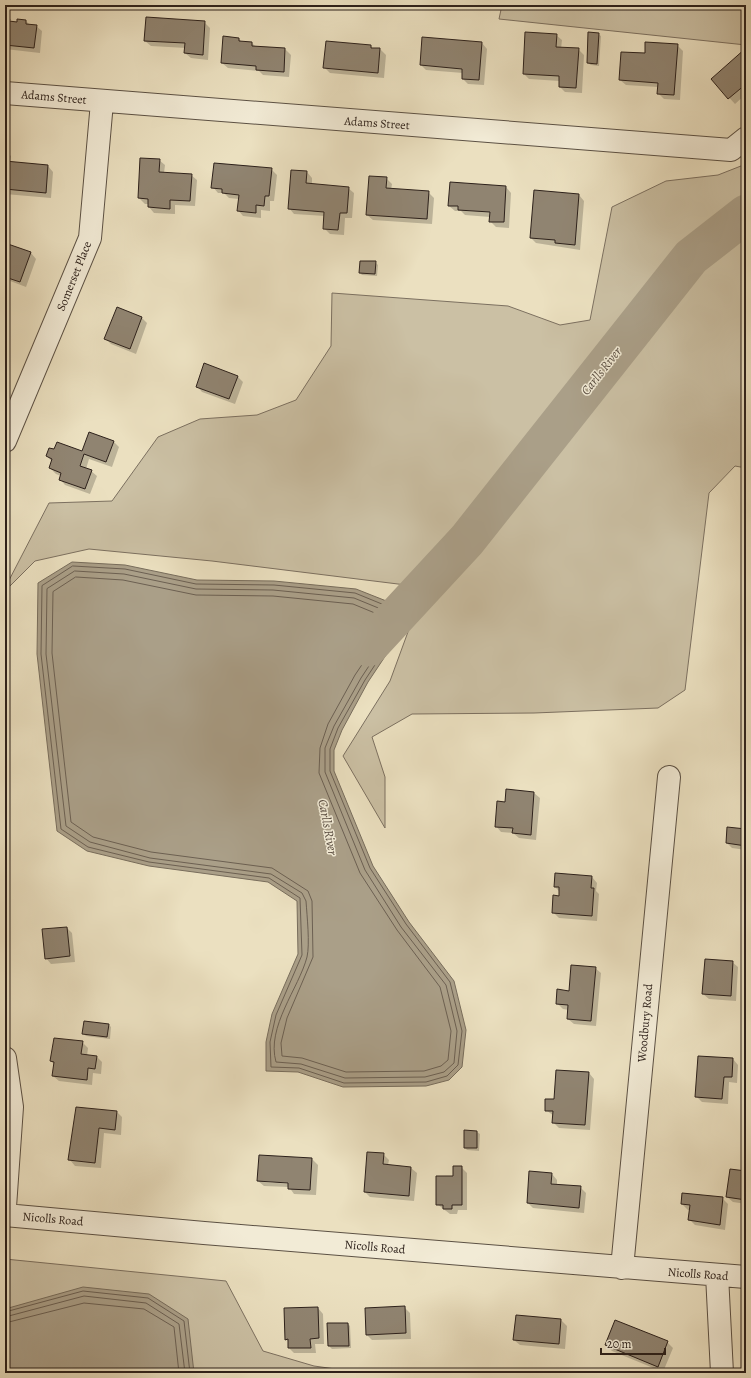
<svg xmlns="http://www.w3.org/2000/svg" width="751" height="1378" viewBox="0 0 751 1378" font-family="Alegreya,serif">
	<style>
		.green { fill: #cbc0a4; stroke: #7c7060 }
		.water { fill: #aa9f88; stroke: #786d5c }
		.shadow { fill: #0003; fill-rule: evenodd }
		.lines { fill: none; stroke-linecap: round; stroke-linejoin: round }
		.shore { stroke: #6c6052; stroke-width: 1 }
		.river { stroke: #aa9f88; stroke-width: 39 }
		.building { fill: #908471; stroke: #2d211b }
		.minor-casing { stroke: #5c5144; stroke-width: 24 }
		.minor { stroke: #f2ebd6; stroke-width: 22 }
		.labels { text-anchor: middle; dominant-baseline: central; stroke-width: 3; stroke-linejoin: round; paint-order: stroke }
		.street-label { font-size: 12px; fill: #2d211b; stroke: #f2ebd6 }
		.water-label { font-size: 13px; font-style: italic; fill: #594d41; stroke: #f2ebd6 }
	</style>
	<rect width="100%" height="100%" fill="#ebe0c0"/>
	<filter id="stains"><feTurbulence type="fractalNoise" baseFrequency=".005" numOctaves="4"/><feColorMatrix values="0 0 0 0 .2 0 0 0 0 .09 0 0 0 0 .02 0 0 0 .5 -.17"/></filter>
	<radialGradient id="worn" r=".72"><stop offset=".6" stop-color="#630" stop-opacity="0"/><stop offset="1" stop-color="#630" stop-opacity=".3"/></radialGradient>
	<path class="green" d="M 502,5 L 746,5 L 746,45 L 499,19 Z
		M 746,164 L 746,468 L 735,466 L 709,493 L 685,690 L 658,708 L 534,713 L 412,714 L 372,737 L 385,777 L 385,828 L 343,756 L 390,681 L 416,610 L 431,595 L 406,585 L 212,561 L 89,549 L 35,561 L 5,591 L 5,588 L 49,503 L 112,501 L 158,437 L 200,419 L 257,415 L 296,400 L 331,346 L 332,293 L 508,306 L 560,325 L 590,320 L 612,207 L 666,181 L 718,175 Z
		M 5,1259 L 226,1281 L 263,1351 L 314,1366 L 364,1373 L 5,1373 Z"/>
	<path class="water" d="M 72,562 L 125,565 L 197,580 L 274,581 L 356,589 L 404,608 L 400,634 L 368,682 L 342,730 L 334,750 L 334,771 L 373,866 L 409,922 L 454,981 L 466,1030 L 462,1067 L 449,1080 L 426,1086 L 343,1087 L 298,1072 L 266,1071 L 266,1042 L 272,1014 L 298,954 L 297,901 L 268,882 L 149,866 L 87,851 L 57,831 L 37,654 L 38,583 Z
		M 83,1287 L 149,1294 L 188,1319 L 194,1373 L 5,1373 L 5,1309 Z"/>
	<path class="shadow" d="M 5,19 L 12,23 L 26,21 L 30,25 L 36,26 L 42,31 L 40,53 L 5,49 Z
		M 204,22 L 210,28 L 208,60 L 191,58 L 185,53 L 186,48 L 151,46 L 145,41 Z
		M 598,34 L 601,36 L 599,66 L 591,65 L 588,63 Z
		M 556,35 L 562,40 L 561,49 L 578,49 L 584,55 L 582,93 L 565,92 L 560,87 L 560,81 L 529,79 L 524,74 Z
		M 239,39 L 243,43 L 252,43 L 256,47 L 285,49 L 291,55 L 289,77 L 263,75 L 259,71 L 228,68 L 222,63 Z
		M 482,43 L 487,49 L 484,85 L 468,84 L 463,79 L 463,73 L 426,70 L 421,65 Z
		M 677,45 L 683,51 L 680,100 L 664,99 L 658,93 L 658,87 L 626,85 L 620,80 L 645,55 Z
		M 371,46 L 373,49 L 380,49 L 386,55 L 384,78 L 330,73 L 324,67 Z
		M 746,50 L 746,94 L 735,104 L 712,79 Z
		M 5,151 L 11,156 L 10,163 L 48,166 L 53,172 L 51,198 L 5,194 Z
		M 159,160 L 165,165 L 164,173 L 191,175 L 197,180 L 195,206 L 175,205 L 175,214 L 154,213 L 149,207 L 149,204 L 145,204 L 139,198 Z
		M 271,169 L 277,175 L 274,201 L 270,201 L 270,211 L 261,210 L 261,218 L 243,216 L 238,210 L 239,199 L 229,198 L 224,193 L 218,193 L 213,187 Z
		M 292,171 L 307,172 L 312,178 L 312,185 L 348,188 L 354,193 L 352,218 L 345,218 L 344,235 L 330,234 L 324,228 L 325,216 L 294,214 L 289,208 Z
		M 386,178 L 392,184 L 391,190 L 428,192 L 434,198 L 432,224 L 373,220 L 367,215 Z
		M 506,187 L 511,193 L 509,228 L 496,227 L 490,221 L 490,217 L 465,215 L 461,211 L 455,211 L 449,206 Z
		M 579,195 L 584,201 L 580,250 L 536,243 L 531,238 Z
		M 5,244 L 31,253 L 36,259 L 26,287 L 5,279 Z
		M 375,262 L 378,265 L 377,276 L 362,275 L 360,273 Z
		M 117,309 L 142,318 L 147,323 L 136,354 L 111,344 L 105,338 Z
		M 238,377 L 243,382 L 235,404 L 202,392 L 197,386 Z
		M 114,442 L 119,447 L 112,467 L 89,459 L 86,469 L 91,471 L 97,476 L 90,494 L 65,485 L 60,479 L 61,476 L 56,474 L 50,468 L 52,462 L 47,456 L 82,452 Z
		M 507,790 L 534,793 L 540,798 L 536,840 L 519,838 L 513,833 L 501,832 L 496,826 L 506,803 Z
		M 746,830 L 746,850 L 732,848 L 727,843 Z
		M 592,877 L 597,883 L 596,891 L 599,894 L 597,921 L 559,918 L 553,912 L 560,892 L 555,887 Z
		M 67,928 L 72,933 L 75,962 L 51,964 L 46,958 Z
		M 732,962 L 738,967 L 736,1001 L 709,999 L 703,994 Z
		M 595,968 L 601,973 L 596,1026 L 574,1024 L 568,1019 L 569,1010 L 563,1009 L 557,1003 Z
		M 109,1025 L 111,1027 L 110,1039 L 86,1036 L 83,1033 Z
		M 82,1042 L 88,1048 L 87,1056 L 97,1057 L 102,1062 L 101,1074 L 93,1073 L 92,1085 L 59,1081 L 53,1076 L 54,1064 L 51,1061 Z
		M 733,1059 L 738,1065 L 737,1083 L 729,1082 L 728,1104 L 702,1102 L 696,1096 Z
		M 589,1073 L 594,1079 L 590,1130 L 559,1128 L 553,1122 L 554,1116 L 546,1110 L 555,1100 Z
		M 77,1108 L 117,1112 L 122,1117 L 121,1135 L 104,1133 L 101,1168 L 75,1166 L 70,1160 Z
		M 477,1132 L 480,1134 L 479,1151 L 467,1150 L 465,1148 Z
		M 383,1154 L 389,1160 L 388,1165 L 411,1168 L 417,1173 L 414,1201 L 370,1197 L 365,1192 Z
		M 260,1156 L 312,1159 L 318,1165 L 316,1195 L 294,1194 L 289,1187 L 264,1186 L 258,1181 ZM 263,1180 L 293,1182 L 293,1184 L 263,1182 Z
		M 461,1167 L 467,1173 L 467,1210 L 458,1210 L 457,1214 L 450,1214 L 437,1204 Z
		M 746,1172 L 746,1204 L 733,1202 L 727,1197 Z
		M 552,1174 L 557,1180 L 557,1185 L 580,1187 L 586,1193 L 584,1213 L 533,1208 L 528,1203 Z
		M 722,1198 L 728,1204 L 725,1230 L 695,1225 L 689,1219 L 691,1210 L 688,1210 L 682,1204 Z
		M 404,1307 L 410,1313 L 411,1339 L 372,1340 L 367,1335 Z
		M 318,1308 L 323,1314 L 324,1344 L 315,1344 L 316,1353 L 294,1353 L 289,1348 L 289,1342 L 286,1339 Z
		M 516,1316 L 561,1320 L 567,1326 L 565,1349 L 520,1345 L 514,1340 Z
		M 348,1324 L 350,1326 L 351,1348 L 332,1349 L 329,1346 Z
		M 667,1342 L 673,1348 L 663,1372 L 612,1351 L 606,1345 Z"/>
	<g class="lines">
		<path class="shore" d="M 73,566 L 125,569 L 196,584 L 274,585 L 355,593 L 399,611 L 396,633 L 365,680 L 338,728 L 330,749 L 330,771 L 370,868 L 406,924 L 450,982 L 462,1031 L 458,1065 L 447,1076 L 426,1082 L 344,1083 L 299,1068 L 271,1067 L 270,1042 L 276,1015 L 302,955 L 300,898 L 269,878 L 149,862 L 88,847 L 61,829 L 41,654 L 42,586 Z
			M 75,571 L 124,574 L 196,589 L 273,590 L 354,598 L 393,614 L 392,631 L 361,678 L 334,726 L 325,748 L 325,772 L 365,870 L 401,927 L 446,985 L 457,1031 L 454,1063 L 444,1072 L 425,1077 L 345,1078 L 301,1064 L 276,1062 C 266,1027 299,988 307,957 C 310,944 307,916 306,901 L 302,893 L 271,874 L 150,858 L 90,842 L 66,826 L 46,654 L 47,589 Z
			M 76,577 L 123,580 L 196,595 L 273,596 L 353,604 L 387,618 L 386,629 L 355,675 L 328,724 L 320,748 L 319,773 L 360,873 L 397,930 L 440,987 L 451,1031 L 448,1060 L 441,1066 L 424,1071 L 346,1072 L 302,1058 L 282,1056 L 281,1043 L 287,1018 L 313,957 L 312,901 L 308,891 L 272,868 L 151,852 L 93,837 L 71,822 L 52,653 L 53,592 Z
			M 5,1312 L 83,1291 L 148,1298 L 184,1321 L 190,1373
			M 5,1317 L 84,1296 L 146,1303 L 179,1324 L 185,1373
			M 5,1323 L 84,1303 L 144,1309 L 174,1327 L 179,1373"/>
		<path class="river" d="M 368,647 L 467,540 L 691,257 L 746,214"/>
	</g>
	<path class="building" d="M 146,17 L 205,21 L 203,55 L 184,53 L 185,43 L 144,41 Z
		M 5,18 L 10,19 L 9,21 L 17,22 L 17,19 L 26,20 L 26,24 L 37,25 L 34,48 L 5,45 Z
		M 525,32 L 557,34 L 556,47 L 579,48 L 576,88 L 559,87 L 559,76 L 523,74 Z
		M 588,32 L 599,33 L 597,64 L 587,63 Z
		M 223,36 L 239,38 L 239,41 L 252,42 L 252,46 L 285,48 L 284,72 L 256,70 L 256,66 L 221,63 Z
		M 422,37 L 482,42 L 479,80 L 462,79 L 462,69 L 420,65 Z
		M 326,41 L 371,45 L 371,48 L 380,48 L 378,73 L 323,68 Z
		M 645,42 L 678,44 L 674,95 L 657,94 L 658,83 L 619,80 L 621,52 L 645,53 Z
		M 746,48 L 746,84 L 728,99 L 711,79 Z
		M 140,158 L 160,159 L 159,172 L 192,174 L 190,201 L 170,200 L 170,209 L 148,207 L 148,199 L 138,198 Z
		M 5,161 L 48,165 L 46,193 L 5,189 Z
		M 214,163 L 272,168 L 269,196 L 265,196 L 264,206 L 256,205 L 256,213 L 237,211 L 239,195 L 222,193 L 222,189 L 211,188 Z
		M 291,170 L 307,171 L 306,183 L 349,187 L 347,213 L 340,213 L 338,230 L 323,229 L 324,212 L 288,209 Z
		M 369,176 L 387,177 L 386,188 L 429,191 L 427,219 L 366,215 Z
		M 450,182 L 506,186 L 504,222 L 489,222 L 490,212 L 458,210 L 458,206 L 448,206 Z
		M 534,190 L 579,194 L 575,245 L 555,243 L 555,240 L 530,238 Z
		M 5,243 L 31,252 L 20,282 L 5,277 Z
		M 360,261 L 376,261 L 375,274 L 359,273 Z
		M 117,307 L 142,317 L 130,349 L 104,339 Z
		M 204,363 L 238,376 L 229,399 L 196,387 Z
		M 89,432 L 114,441 L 106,462 L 84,454 L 80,466 L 92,470 L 85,489 L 59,480 L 61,473 L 49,468 L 52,459 L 46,456 L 49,448 L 54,449 L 57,442 L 82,451 Z
		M 506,789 L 534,792 L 531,835 L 512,833 L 513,828 L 495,827 L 497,801 L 505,802 Z
		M 727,827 L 746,829 L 746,846 L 726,843 Z
		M 555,873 L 592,876 L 591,888 L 594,888 L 592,916 L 552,913 L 553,895 L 559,896 L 559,887 L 554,887 Z
		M 67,927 L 70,956 L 45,959 L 42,929 Z
		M 705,959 L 733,961 L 731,996 L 702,994 Z
		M 571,965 L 596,967 L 591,1021 L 567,1019 L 568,1005 L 556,1004 L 557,989 L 569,991 Z
		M 84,1021 L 109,1024 L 107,1037 L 82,1034 Z
		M 54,1038 L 83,1041 L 81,1054 L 97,1056 L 95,1069 L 88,1068 L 87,1080 L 52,1076 L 54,1062 L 50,1061 Z
		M 698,1056 L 733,1058 L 732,1077 L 724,1077 L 722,1099 L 695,1097 Z
		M 556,1070 L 589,1072 L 585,1125 L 552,1123 L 553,1111 L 545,1111 L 545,1099 L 554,1099 Z
		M 76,1107 L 117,1111 L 115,1130 L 99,1128 L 95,1163 L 68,1160 Z
		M 464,1130 L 477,1131 L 477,1148 L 464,1148 Z
		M 367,1152 L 384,1153 L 383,1164 L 411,1167 L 409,1196 L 364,1192 Z
		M 259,1155 L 312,1158 L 310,1190 L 288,1189 L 288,1183 L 257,1181 Z
		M 453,1166 L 462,1166 L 462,1205 L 452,1205 L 452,1209 L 443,1209 L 443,1205 L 436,1205 L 436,1176 L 453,1176 Z
		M 730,1169 L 746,1171 L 746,1200 L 726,1197 Z
		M 529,1171 L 552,1173 L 551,1184 L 581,1186 L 579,1208 L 527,1203 Z
		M 682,1193 L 723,1197 L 720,1225 L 688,1220 L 690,1205 L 681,1204 Z
		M 405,1306 L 406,1333 L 366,1335 L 365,1308 Z
		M 318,1307 L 319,1338 L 310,1339 L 311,1348 L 288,1348 L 288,1339 L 285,1340 L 284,1308 Z
		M 516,1315 L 561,1319 L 559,1344 L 513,1340 Z
		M 615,1320 L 668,1341 L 658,1367 L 605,1345 Z
		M 327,1323 L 348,1323 L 349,1346 L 328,1346 Z"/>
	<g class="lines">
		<g class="minor-casing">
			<path id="minor" d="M 5,93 L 731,150 L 746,138
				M 5,441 L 90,238 L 102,102
				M 5,1058 L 12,1107 L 5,1207
				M 5,1215 L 204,1233 L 746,1277
				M 622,1268 L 669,777
				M 717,1275 L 722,1373"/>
		</g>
		<use href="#minor" class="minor"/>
	</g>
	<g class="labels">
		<g class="street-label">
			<text transform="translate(54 97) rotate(5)">Adams Street</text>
			<text transform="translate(377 123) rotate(4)">Adams Street</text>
			<text transform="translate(74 276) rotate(-68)">Somerset Place</text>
			<text transform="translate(645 1023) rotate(-85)">Woodbury Road</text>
			<text transform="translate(53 1219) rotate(5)">Nicolls Road</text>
			<text transform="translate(375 1247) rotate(5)">Nicolls Road</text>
			<text transform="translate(698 1274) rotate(4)">Nicolls Road</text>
		</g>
		<g class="water-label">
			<text transform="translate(601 371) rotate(-52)">Carlls River</text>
			<text transform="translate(328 827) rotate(79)">Carlls River</text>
		</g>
	</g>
	<rect width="751" height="1378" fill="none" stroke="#ebe0c0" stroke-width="20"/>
	<rect x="6" y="6" width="739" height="1366" fill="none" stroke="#2d211b" stroke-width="2"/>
	<rect x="10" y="10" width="731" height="1358" fill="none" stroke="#2d211b"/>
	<path d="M601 1348v6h64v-6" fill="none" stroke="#2d211b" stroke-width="2"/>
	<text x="607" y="1348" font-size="12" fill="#2d211b" stroke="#f2ebd6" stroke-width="3" paint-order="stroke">20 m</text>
	<rect width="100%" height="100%" filter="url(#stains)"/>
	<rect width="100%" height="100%" fill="url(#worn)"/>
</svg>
